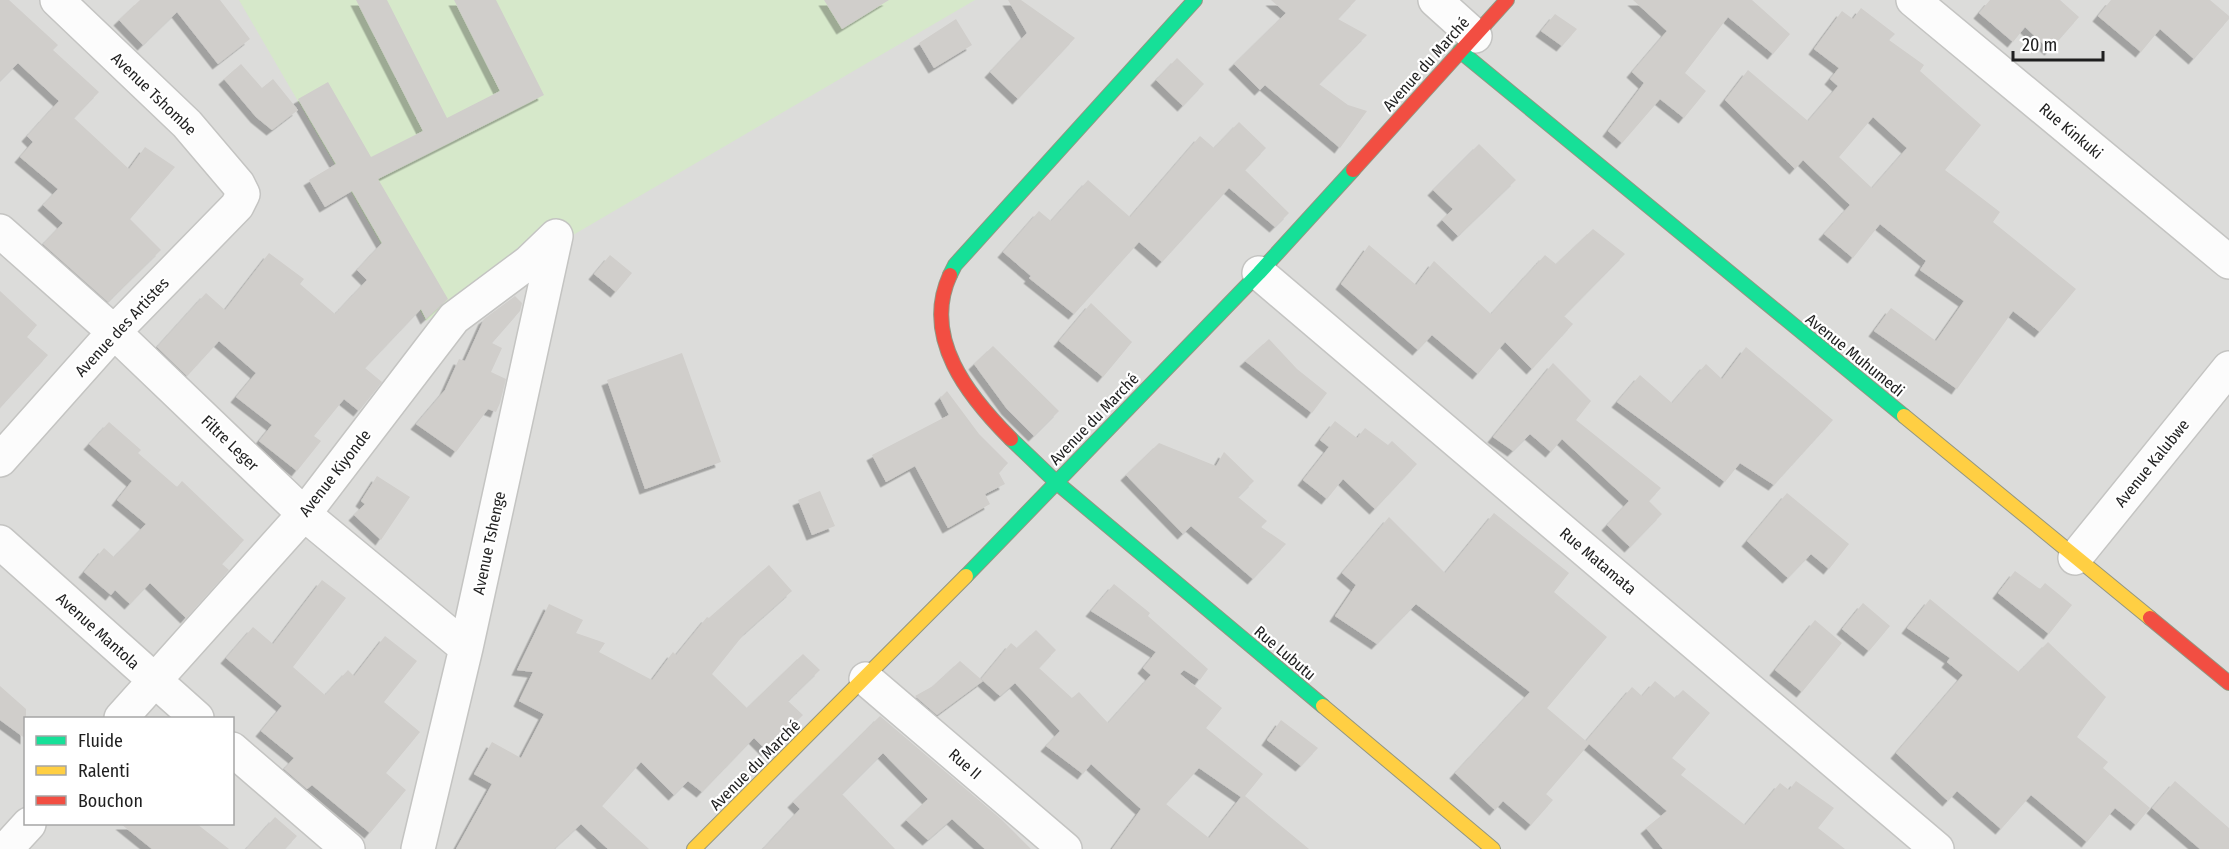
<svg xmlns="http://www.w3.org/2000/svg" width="2229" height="849" viewBox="0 0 2229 849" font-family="'Fira Sans Condensed',sans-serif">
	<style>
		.residential { fill: #dcdcda; fill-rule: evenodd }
		.grass { fill: #d6e8ca }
		.building { fill: #d0cecb; fill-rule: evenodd; filter: url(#shadow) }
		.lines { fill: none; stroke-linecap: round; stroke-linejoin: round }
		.street-casing { stroke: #c4c4c2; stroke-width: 36 }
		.fast-casing { stroke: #929682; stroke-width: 16 }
		.slow-casing { stroke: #929682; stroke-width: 16 }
		.jam-casing { stroke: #929682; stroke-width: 16 }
		.street { stroke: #fcfcfc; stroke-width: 33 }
		.fast { stroke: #16e098; stroke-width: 14 }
		.slow { stroke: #ffcf43; stroke-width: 14 }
		.jam { stroke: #f24e42; stroke-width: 14 }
		.labels { text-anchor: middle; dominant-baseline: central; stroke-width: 4.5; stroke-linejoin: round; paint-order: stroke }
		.street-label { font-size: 16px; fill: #1f1f1f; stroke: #fff }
	</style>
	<defs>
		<filter id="shadow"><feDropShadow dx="-5.5" dy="5.5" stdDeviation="0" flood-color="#0004"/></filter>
	</defs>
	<rect width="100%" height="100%" fill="#edece9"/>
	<path class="residential" d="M 0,0 L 2229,0 L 2229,849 L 0,849 ZM 26,718 L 232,718 L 232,824 L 26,824 Z"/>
	<path class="grass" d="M 239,0 L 975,0 L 426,321 Z"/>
	<path class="building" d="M 0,0 L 9,0 L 58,45 L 53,50 L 99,92 L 74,118 L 129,169 L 145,147 L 175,167 L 130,219 L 161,250 L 108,302 L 43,244 L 63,223 L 43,205 L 58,189 L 20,157 L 33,142 L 27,136 L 59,101 L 18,63 L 0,81 Z
		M 140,0 L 220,0 L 250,39 L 218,64 L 177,12 L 143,45 L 119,20 Z
		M 356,0 L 387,0 L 447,118 L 500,91 L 454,0 L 496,0 L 544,95 L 378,179 L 448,299 L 426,319 L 421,309 L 365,368 L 382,382 L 359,411 L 344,399 L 314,436 L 321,441 L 297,471 L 259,441 L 272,425 L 236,397 L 256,373 L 219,341 L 187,376 L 157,347 L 206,293 L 225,310 L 269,253 L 304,279 L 300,284 L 335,314 L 367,280 L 357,270 L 382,243 L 352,191 L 325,207 L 309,180 L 336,164 L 298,99 L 328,82 L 371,157 L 423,131 Z
		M 824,0 L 889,0 L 842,29 Z
		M 1008,0 L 1021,0 L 1075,38 L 1018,99 L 990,72 L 1027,33 Z
		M 1271,0 L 1356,0 L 1338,19 L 1367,35 L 1319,84 L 1348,105 L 1367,111 L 1340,148 L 1265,85 L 1260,90 L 1234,64 L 1286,13 Z
		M 1633,0 L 1752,0 L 1790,34 L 1773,54 L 1728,17 L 1685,73 L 1706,91 L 1684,118 L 1660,99 L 1622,143 L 1608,131 L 1644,83 L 1632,72 L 1667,31 Z
		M 1990,0 L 2060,0 L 2079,17 L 2050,50 L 2025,27 L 2013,42 L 1979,13 Z
		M 2111,0 L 2210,0 L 2229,16 L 2229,19 L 2194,59 L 2160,29 L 2141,52 L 2098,16 Z
		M 1861,8 L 1895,34 L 1889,40 L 1924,65 L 1920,71 L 1981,125 L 1945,170 L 2000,212 L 1993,222 L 2076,289 L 2040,332 L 2013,311 L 1957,389 L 1874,331 L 1891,308 L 1936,341 L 1964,301 L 1920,270 L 1926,261 L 1880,224 L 1853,258 L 1824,234 L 1850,205 L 1803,160 L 1795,169 L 1725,100 L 1748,70 L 1808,121 L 1838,86 L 1830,79 L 1839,68 L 1814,49 L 1842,11 L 1853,19 ZM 1873,117 L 1907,148 L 1872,188 L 1839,157 Z
		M 1555,14 L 1577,29 L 1562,46 L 1541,31 Z
		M 956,19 L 972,45 L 934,68 L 919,43 Z
		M 1177,58 L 1204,84 L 1183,106 L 1156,80 Z
		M 241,64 L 262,88 L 273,79 L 298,110 L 272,130 L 256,117 L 224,79 Z
		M 1239,122 L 1266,148 L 1245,170 L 1289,213 L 1275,227 L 1229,188 L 1162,262 L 1139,242 L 1074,314 L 1029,278 L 1031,276 L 1003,252 L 1039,211 L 1051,221 L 1088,180 L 1130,217 L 1200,136 L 1214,148 Z
		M 1479,144 L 1516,180 L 1458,236 L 1442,220 L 1453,209 L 1433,190 Z
		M 1593,229 L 1625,254 L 1564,316 L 1573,324 L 1532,369 L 1505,342 L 1478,374 L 1432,335 L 1418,350 L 1341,284 L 1369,245 L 1416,285 L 1434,261 L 1491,314 L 1545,255 L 1556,264 Z
		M 610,255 L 632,273 L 616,292 L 594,274 Z
		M 0,291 L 37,325 L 27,337 L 48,355 L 0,408 Z
		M 515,296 L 522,303 L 520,311 L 492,343 L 502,348 L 491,372 L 506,379 L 500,403 L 496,412 L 488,409 L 456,452 L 416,424 L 445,390 L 459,359 L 465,361 L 484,319 Z
		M 1091,303 L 1132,342 L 1103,377 L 1059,341 Z
		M 1269,339 L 1297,369 L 1327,393 L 1312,413 L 1245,361 Z
		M 993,346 L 1059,411 L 1034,436 L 1007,409 L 974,364 Z
		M 1746,347 L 1833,420 L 1774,485 L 1740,463 L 1725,482 L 1617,402 L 1640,375 L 1672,403 L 1706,364 L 1722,379 Z
		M 682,353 L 721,462 L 645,489 L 607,380 Z
		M 1553,363 L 1591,401 L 1576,420 L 1661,488 L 1649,501 L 1662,514 L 1630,547 L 1607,525 L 1629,501 L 1562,439 L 1551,452 L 1530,434 L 1513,451 L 1493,437 Z
		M 947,391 L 979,434 L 1008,463 L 999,473 L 1005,484 L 985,494 L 990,504 L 948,528 L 915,466 L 886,482 L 872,455 L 949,415 L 940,398 Z
		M 1335,421 L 1357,438 L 1365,428 L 1388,445 L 1392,441 L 1417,464 L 1375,509 L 1343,479 L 1327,499 L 1303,480 L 1329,447 L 1320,440 Z
		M 109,422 L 141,450 L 138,453 L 177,487 L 182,481 L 244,540 L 222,564 L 229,570 L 186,618 L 150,583 L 130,604 L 115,590 L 111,595 L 84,572 L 104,548 L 114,557 L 146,524 L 117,500 L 132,481 L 89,444 Z
		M 1159,443 L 1216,466 L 1224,452 L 1254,481 L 1238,497 L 1267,521 L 1261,527 L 1286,544 L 1253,579 L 1191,526 L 1183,534 L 1126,475 Z
		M 377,476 L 410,497 L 381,540 L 354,515 L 365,504 L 361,501 Z
		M 820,491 L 835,526 L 812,535 L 798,500 Z
		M 1787,493 L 1849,544 L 1829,569 L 1811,554 L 1788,578 L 1747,541 Z
		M 1494,513 L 1569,573 L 1554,592 L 1607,637 L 1547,708 L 1586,741 L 1632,687 L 1642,696 L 1655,681 L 1675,698 L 1683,690 L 1710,713 L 1672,758 L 1686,769 L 1681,775 L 1745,825 L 1780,783 L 1789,790 L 1796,781 L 1834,808 L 1818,828 L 1845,849 L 1663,849 L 1646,828 L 1667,811 L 1589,744 L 1546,794 L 1553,800 L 1531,825 L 1503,801 L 1495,810 L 1455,773 L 1530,692 L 1416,604 L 1377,644 L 1335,616 L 1356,585 L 1342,573 L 1389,517 L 1445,573 Z
		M 769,565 L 792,591 L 744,634 L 712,674 L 747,708 L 803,654 L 820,670 L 788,701 L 803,715 L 767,751 L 754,738 L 702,792 L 688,781 L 674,795 L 641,762 L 602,806 L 649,849 L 608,849 L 581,824 L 554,849 L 456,849 L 492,784 L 474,774 L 492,742 L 521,758 L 544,714 L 519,701 L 533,672 L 517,670 L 549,604 L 583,620 L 576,633 L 605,643 L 599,652 L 652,680 L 673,652 L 676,655 L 707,617 L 709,618 Z
		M 2015,571 L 2040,589 L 2045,583 L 2072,605 L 2049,634 L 1998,593 Z
		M 322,580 L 346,598 L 293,667 L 325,695 L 348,670 L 354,676 L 385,636 L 417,661 L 384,702 L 420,732 L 386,773 L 406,790 L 370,833 L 312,785 L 307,789 L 284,769 L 294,758 L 261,731 L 282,706 L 226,658 L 253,627 L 273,644 Z
		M 1114,584 L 1150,613 L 1148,616 L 1208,669 L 1200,680 L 1184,670 L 1180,674 L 1222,708 L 1206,728 L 1263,774 L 1245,796 L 1309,849 L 1112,849 L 1141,809 L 1091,764 L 1083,774 L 1046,746 L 1060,731 L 1015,683 L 1000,696 L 981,679 L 1011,643 L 1017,648 L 1036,630 L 1056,650 L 1039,668 L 1072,698 L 1079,692 L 1108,723 L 1151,675 L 1143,668 L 1156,652 L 1091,611 ZM 1199,768 L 1241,797 L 1209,838 L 1166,804 Z
		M 1930,599 L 2019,672 L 2048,642 L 2106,697 L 2077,737 L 2108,762 L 2103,768 L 2150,808 L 2136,825 L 2115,808 L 2087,842 L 2031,795 L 2001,829 L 1957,791 L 1948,801 L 1896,753 L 1963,675 L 1947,662 L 1950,658 L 1907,628 Z
		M 1863,603 L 1890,626 L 1869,651 L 1842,629 Z
		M 1815,620 L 1842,643 L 1802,692 L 1775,670 Z
		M 960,661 L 983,681 L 937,715 L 915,696 L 933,686 Z
		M 0,686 L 26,709 L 26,739 L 0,720 Z
		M 880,716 L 1001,819 L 1031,849 L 985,849 L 952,819 L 928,840 L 906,820 L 928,799 L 883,753 L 842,794 L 895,849 L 763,849 L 800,809 L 793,802 Z
		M 1281,720 L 1318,748 L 1301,766 L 1267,740 Z
		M 2175,781 L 2229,828 L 2229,849 L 2200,849 L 2152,808 Z
		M 275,817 L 297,836 L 285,849 L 246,849 Z
		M 121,824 L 197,824 L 229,849 L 152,849 Z"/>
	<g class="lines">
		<g class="street-casing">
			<path id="street" d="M 1435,0 L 1475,36
				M 1913,0 L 2229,262
				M 0,231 L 114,332 L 304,514 L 466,648
				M 1259,273 L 1937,849
				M 0,460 L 114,332 L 237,206 L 243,194 L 238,184 L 187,124 L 57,0
				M 0,542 L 197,718
				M 2075,558 L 2229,368
				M 866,679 L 1065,849
				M 121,718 L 304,514 L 454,318 L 529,262 L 556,236
				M 232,749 L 348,849
				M 6,849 L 29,824
				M 418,849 L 466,648 L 556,236"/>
		</g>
		<g class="fast-casing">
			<path id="fast" d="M 1460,51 L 1904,416
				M 950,275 L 955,265 L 1195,0
				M 1011,439 L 1056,482 L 1323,706
				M 966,576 L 1259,273 L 1353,170"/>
		</g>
		<g class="slow-casing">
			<path id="slow" d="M 1904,416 L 2150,618
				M 1323,706 L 1493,849
				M 694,849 L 966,576"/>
		</g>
		<g class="jam-casing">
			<path id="jam" d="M 1353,170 L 1507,0
				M 950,275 C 921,338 969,397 1011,439
				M 2150,618 L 2229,683"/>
		</g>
		<use href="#street" class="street"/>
		<use href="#fast" class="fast"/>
		<use href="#slow" class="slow"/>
		<use href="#jam" class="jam"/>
	</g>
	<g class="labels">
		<g class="street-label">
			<text transform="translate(1426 64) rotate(-48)">Avenue du Marché</text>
			<text transform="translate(154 94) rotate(44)">Avenue Tshombe</text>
			<text transform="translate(2071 131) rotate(40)">Rue Kinkuki</text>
			<text transform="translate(122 327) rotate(-47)">Avenue des Artistes</text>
			<text transform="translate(1855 355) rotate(39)">Avenue Muhumedi</text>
			<text transform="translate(1094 419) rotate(-46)">Avenue du Marché</text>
			<text transform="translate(230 443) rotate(44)">Filtre Leger</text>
			<text transform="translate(2152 463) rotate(-51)">Avenue Kalubwe</text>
			<text transform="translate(335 473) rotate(-52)">Avenue Kiyonde</text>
			<text transform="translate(489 543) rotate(-78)">Avenue Tshenge</text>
			<text transform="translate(1598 561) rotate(40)">Rue Matamata</text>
			<text transform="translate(98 631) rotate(42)">Avenue Mantola</text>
			<text transform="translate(1285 653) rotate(40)">Rue Lubutu</text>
			<text transform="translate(965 764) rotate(41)">Rue II</text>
			<text transform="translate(755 765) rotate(-45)">Avenue du Marché</text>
		</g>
	</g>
	<rect x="24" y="717" width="210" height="108" fill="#ffffff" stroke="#a5a5a5" stroke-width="1.5"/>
	<rect x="36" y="736" width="30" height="9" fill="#16e098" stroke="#a5a5a5" stroke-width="1.5"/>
	<text x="78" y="747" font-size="18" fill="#1f1f1f">Fluide</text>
	<rect x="36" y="766" width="30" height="9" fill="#ffcf43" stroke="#a5a5a5" stroke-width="1.5"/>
	<text x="78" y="777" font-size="18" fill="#1f1f1f">Ralenti</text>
	<rect x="36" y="796" width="30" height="9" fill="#f24e42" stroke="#a5a5a5" stroke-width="1.5"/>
	<text x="78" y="807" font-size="18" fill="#1f1f1f">Bouchon</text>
	<path d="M2013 51v9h90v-9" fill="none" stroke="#1f1f1f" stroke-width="3"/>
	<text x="2022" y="51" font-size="18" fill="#1f1f1f" stroke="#ffffff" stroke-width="4.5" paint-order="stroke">20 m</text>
</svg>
